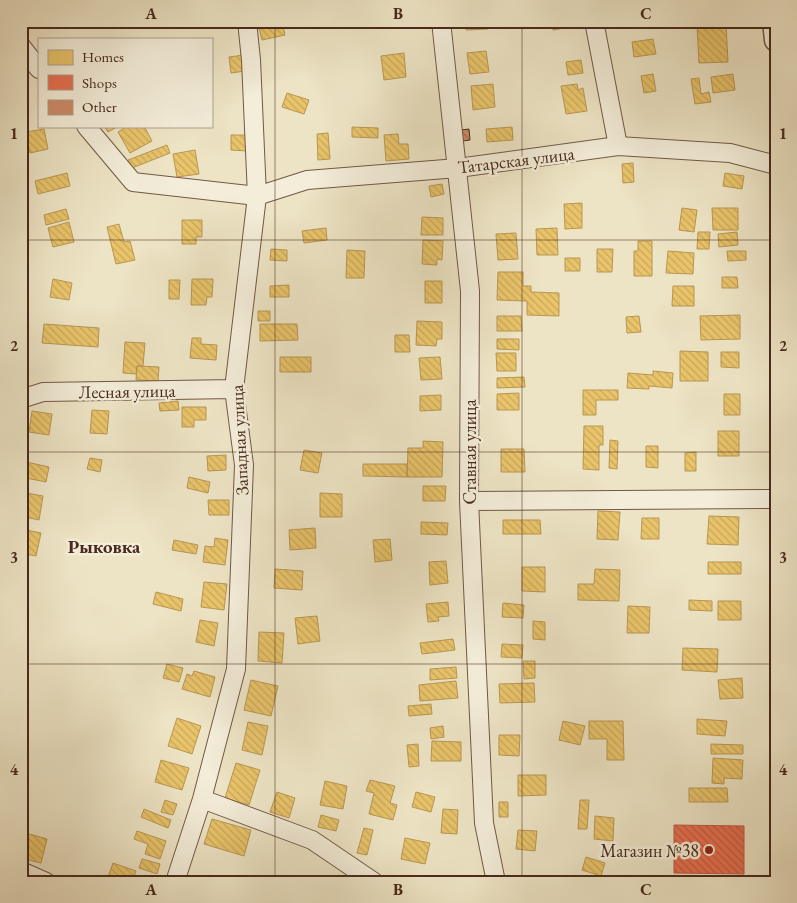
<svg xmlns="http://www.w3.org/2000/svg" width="797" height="903" viewBox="0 0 797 903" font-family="'EB Garamond',serif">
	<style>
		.homes { fill: url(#homes-back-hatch); stroke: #b99652 }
		.shops { fill: url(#shops-back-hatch); stroke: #b85a41 }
		.building { fill: url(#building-back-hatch); stroke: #49291b }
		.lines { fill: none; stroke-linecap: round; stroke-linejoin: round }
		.minor-casing { stroke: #725846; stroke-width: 20 }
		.tertiary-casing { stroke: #725846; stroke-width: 25 }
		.minor { stroke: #f3edd9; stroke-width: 18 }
		.tertiary { stroke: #f3edd9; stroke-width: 22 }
		.grid { fill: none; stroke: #49291b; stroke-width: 1; stroke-opacity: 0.55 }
		.poi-dot { fill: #8f2418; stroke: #f3edd9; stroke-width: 2 }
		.labels { text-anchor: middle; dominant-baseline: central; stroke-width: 5; stroke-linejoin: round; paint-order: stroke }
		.street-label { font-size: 18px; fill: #49291b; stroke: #f3edd9 }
		.poi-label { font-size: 18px; fill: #49291b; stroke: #f3edd9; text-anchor: end }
		.neighbourhood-label { font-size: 19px; font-weight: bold; fill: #49291b; stroke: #f3edd9 }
		.neatline { fill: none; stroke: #49291b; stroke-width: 2 }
		.grid-label { font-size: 16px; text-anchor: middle; font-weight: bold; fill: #49291b }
	</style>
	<defs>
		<pattern id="homes-back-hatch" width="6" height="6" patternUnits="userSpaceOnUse" patternTransform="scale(1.25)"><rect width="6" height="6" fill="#e9c46a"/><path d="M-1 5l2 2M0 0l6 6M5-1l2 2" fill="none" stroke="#c9a85b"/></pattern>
		<pattern id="shops-back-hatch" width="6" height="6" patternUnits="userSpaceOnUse" patternTransform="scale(1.25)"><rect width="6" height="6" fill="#e76f51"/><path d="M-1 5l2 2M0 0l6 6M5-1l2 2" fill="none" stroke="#bd5b42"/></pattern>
		<pattern id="building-back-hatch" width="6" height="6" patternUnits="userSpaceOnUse" patternTransform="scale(1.25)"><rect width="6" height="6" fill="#cc8a68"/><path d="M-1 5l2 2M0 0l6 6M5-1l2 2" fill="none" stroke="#a87155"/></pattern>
	</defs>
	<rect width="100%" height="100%" fill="#ede4c5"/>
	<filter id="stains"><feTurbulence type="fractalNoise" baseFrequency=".004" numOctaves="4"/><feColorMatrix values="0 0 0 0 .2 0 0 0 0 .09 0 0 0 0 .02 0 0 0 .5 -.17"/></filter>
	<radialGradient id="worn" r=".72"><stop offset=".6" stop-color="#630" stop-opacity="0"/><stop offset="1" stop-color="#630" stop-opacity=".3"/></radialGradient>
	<path class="homes" d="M 21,21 L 32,21 L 21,28 Z
		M 272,21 L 282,21 L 285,35 L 262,40 L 258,24 Z
		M 385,21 L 402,21 L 402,22 L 385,24 Z
		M 466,21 L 487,21 L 488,29 L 466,30 Z
		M 520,21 L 535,21 L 536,26 L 522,29 Z
		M 552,21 L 569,21 L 569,27 L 553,30 Z
		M 726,24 L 728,62 L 699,63 L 697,25 Z
		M 653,39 L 656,54 L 634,57 L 632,42 Z
		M 486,51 L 489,72 L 470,74 L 467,53 Z
		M 404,53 L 406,77 L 384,80 L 381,56 Z
		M 244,55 L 245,71 L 231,73 L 229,57 Z
		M 581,60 L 583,73 L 568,75 L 566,62 Z
		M 653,74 L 656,91 L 644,93 L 641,76 Z
		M 733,74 L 735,90 L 713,93 L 711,77 Z
		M 699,78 L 701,94 L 709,92 L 711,102 L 695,104 L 691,79 Z
		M 493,84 L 495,107 L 473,110 L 471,86 Z
		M 577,84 L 578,90 L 583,88 L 587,111 L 566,114 L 561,86 Z
		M 287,93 L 309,100 L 304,114 L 282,107 Z
		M 104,126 L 119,126 L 108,132 Z
		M 128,126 L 144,126 L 152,141 L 130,153 L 118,132 Z
		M 352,127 L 378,128 L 378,138 L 352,137 Z
		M 512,127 L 513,140 L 487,142 L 486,129 Z
		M 44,129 L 48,149 L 30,153 L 26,132 Z
		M 328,133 L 330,159 L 318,160 L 317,134 Z
		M 398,134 L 399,144 L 408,144 L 409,159 L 386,161 L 384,135 Z
		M 231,135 L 247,135 L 247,151 L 231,150 Z
		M 167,145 L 170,153 L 132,168 L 128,160 Z
		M 195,150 L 199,174 L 177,177 L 173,154 Z
		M 633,163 L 634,182 L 623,183 L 622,164 Z
		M 67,173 L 70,186 L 38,194 L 35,181 Z
		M 725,173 L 744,176 L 742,189 L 723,186 Z
		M 442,184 L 444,194 L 431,197 L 429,186 Z
		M 582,203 L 582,228 L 565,229 L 564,204 Z
		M 682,208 L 697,210 L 694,232 L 679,230 Z
		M 712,208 L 738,208 L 738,230 L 713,230 Z
		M 66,209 L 69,219 L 46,225 L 44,215 Z
		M 422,217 L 443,218 L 443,235 L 421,235 Z
		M 182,220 L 202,220 L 202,237 L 196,237 L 196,244 L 182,244 Z
		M 69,222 L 74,242 L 53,247 L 48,228 Z
		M 119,224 L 124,242 L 130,241 L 135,260 L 116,264 L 107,227 Z
		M 326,228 L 327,240 L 304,243 L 302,231 Z
		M 557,228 L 558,255 L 537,255 L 536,229 Z
		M 698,232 L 710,232 L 709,249 L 697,249 Z
		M 737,232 L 738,245 L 719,247 L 718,234 Z
		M 516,233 L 518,259 L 498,260 L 496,234 Z
		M 423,240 L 443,241 L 442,260 L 437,259 L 437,265 L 422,264 Z
		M 638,241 L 652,241 L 652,276 L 634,276 L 634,251 L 638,251 Z
		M 271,249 L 287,250 L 287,261 L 270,260 Z
		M 597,249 L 613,249 L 612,272 L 597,272 Z
		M 347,250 L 365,251 L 364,278 L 346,278 Z
		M 668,251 L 694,253 L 693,274 L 666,273 Z
		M 727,251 L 746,251 L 746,260 L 728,261 Z
		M 565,258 L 580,258 L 580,271 L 565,271 Z
		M 498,272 L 523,272 L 523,286 L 531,286 L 531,292 L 559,293 L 559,316 L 527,315 L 527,301 L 497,300 Z
		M 722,277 L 737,277 L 738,288 L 722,288 Z
		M 53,279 L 72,283 L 69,300 L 50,297 Z
		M 192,279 L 213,279 L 212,297 L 207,297 L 206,305 L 191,305 Z
		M 169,280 L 180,280 L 179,299 L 169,299 Z
		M 425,281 L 442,281 L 442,303 L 425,303 Z
		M 289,285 L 289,297 L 270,297 L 270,286 Z
		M 673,286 L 694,286 L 694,306 L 672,306 Z
		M 258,311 L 270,311 L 270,321 L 258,321 Z
		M 740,315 L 740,339 L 701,340 L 700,316 Z
		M 497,316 L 521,316 L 522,331 L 497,331 Z
		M 639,316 L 641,332 L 627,333 L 626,317 Z
		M 417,321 L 442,322 L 442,339 L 437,339 L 436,346 L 416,345 Z
		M 44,324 L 99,328 L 98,347 L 42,343 Z
		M 260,324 L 297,324 L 298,340 L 260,341 Z
		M 395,335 L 409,335 L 410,352 L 395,352 Z
		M 192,338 L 201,338 L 201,344 L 217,345 L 216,360 L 190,358 Z
		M 497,339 L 519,339 L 519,350 L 497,349 Z
		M 125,342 L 145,343 L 143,366 L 137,366 L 136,374 L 123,373 Z
		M 680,351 L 708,352 L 708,381 L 680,381 Z
		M 721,352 L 739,352 L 739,368 L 721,367 Z
		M 496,353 L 516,353 L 516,371 L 497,371 Z
		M 280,357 L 311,357 L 311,372 L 280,372 Z
		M 440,357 L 442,379 L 421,380 L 419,358 Z
		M 137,366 L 159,367 L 158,381 L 136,380 Z
		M 653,371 L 673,373 L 672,388 L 649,386 L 649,389 L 627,388 L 628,373 L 653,375 Z
		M 524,377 L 525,387 L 497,388 L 497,378 Z
		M 583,390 L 618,390 L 618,400 L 596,400 L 596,415 L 583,415 Z
		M 519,393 L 519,410 L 497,410 L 497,394 Z
		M 724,394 L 740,394 L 740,415 L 724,415 Z
		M 441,395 L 441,410 L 420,411 L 420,396 Z
		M 178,401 L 179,410 L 160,411 L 159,403 Z
		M 182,407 L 206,407 L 206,420 L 194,420 L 194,427 L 182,427 Z
		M 92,410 L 109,411 L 107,434 L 90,433 Z
		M 32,411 L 52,414 L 49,435 L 29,432 Z
		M 584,426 L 603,426 L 603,445 L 599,445 L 599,470 L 583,469 Z
		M 718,431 L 739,431 L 739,456 L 718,456 Z
		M 610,440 L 618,441 L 617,469 L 609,468 Z
		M 423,441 L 443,442 L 442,477 L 407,477 L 408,448 L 423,448 Z
		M 646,446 L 658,446 L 658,468 L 646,467 Z
		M 501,449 L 524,449 L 525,472 L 501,472 Z
		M 304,450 L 322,453 L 318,473 L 300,470 Z
		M 696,452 L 696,471 L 685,471 L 685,453 Z
		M 226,455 L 226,470 L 208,471 L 207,456 Z
		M 90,458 L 102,460 L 100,472 L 87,469 Z
		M 22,461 L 49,467 L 46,482 L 21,477 Z
		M 363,464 L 407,464 L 407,477 L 363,476 Z
		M 189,477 L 210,482 L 208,493 L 187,488 Z
		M 423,486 L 446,486 L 445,501 L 423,501 Z
		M 21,492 L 43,496 L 39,520 L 21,516 Z
		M 320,493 L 342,494 L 342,517 L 320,517 Z
		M 208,500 L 229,500 L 229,515 L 209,515 Z
		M 598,511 L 620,512 L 618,540 L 597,539 Z
		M 709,516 L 739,517 L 738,545 L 707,544 Z
		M 642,518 L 659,518 L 659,539 L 641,539 Z
		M 503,520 L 540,520 L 541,534 L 503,534 Z
		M 421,522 L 448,523 L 447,535 L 421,534 Z
		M 315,528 L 316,548 L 290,550 L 289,530 Z
		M 21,529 L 41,533 L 36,556 L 21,553 Z
		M 215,538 L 228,540 L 225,565 L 203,562 L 205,546 L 214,547 Z
		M 390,539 L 392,560 L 375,562 L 373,540 Z
		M 174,540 L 198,545 L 196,554 L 172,550 Z
		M 446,561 L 448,583 L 430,585 L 429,562 Z
		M 708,562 L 741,562 L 741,574 L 708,574 Z
		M 522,567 L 545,567 L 545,592 L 522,591 Z
		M 275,569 L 303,571 L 302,590 L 274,588 Z
		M 595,569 L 620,570 L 619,601 L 578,600 L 578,584 L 594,584 Z
		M 204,582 L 227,584 L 224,610 L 201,607 Z
		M 156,592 L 183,599 L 181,611 L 153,604 Z
		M 689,600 L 712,601 L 712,611 L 689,610 Z
		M 718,601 L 741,601 L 741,620 L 718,620 Z
		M 448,602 L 449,616 L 438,617 L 439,621 L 428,622 L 426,604 Z
		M 503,603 L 524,605 L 523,618 L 502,617 Z
		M 628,606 L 650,607 L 649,633 L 627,633 Z
		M 317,616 L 320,641 L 298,644 L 295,618 Z
		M 200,620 L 218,623 L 214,646 L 196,642 Z
		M 533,621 L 545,622 L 545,640 L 533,639 Z
		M 259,632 L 284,633 L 282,663 L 258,661 Z
		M 453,639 L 455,650 L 422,654 L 420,643 Z
		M 502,644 L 523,645 L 522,658 L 501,657 Z
		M 683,648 L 718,649 L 717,672 L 682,670 Z
		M 523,661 L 535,661 L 535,678 L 524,679 Z
		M 167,664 L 183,668 L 179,682 L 163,678 Z
		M 456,667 L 457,678 L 430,680 L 430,669 Z
		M 194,671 L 215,677 L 210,697 L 182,689 L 187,674 L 192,676 Z
		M 742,678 L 743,698 L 720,699 L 718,680 Z
		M 251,680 L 278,686 L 271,716 L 244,710 Z
		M 456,681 L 458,698 L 420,701 L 419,685 Z
		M 534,683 L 535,702 L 500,703 L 499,684 Z
		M 431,704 L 432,714 L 409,716 L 408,706 Z
		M 177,718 L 201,726 L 192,754 L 168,746 Z
		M 697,719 L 727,721 L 725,736 L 697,734 Z
		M 563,721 L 585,726 L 580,745 L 559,740 Z
		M 589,721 L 623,721 L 624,760 L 607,760 L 607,739 L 589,739 Z
		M 248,722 L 268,726 L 262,755 L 242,750 Z
		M 443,726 L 444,737 L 431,739 L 430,728 Z
		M 499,735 L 520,735 L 519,756 L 499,755 Z
		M 432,741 L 461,742 L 461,761 L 431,761 Z
		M 418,744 L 419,766 L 409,767 L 407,745 Z
		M 711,744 L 743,745 L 743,754 L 711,754 Z
		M 713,758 L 743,760 L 742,779 L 724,778 L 724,784 L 712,783 Z
		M 161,760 L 189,768 L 182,790 L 155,782 Z
		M 236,763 L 260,770 L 249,805 L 225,798 Z
		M 518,775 L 546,775 L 546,795 L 518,796 Z
		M 370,780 L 395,786 L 390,803 L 397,805 L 393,820 L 369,814 L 374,793 L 366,791 Z
		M 325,781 L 347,786 L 343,809 L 320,805 Z
		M 689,788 L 727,788 L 728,802 L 689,802 Z
		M 277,792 L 295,798 L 289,818 L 270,812 Z
		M 416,792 L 435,797 L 431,812 L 412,807 Z
		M 165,800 L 177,804 L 173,815 L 161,812 Z
		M 580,800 L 589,800 L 587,829 L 578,829 Z
		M 499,802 L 508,802 L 508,817 L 499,817 Z
		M 144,809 L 171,820 L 168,828 L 141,817 Z
		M 443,809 L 458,810 L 457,834 L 441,833 Z
		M 321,815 L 339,820 L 336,831 L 318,827 Z
		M 595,816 L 614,818 L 613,841 L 594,839 Z
		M 212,819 L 251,830 L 244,856 L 204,844 Z
		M 364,828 L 373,830 L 367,855 L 357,853 Z
		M 518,830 L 537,831 L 535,851 L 516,849 Z
		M 137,831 L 166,841 L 160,859 L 145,854 L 148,844 L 134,839 Z
		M 22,832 L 47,839 L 41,863 L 21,858 Z
		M 405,838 L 430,843 L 425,864 L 401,859 Z
		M 586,857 L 605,863 L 601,876 L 582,870 Z
		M 142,859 L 160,864 L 157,874 L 139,868 Z
		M 113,863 L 136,871 L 132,882 L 112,882 L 107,880 Z
		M 265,876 L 284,879 L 283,882 L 264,882 Z"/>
	<path class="shops" d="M 674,825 L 744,826 L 744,874 L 674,873 Z"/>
	<path class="building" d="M 469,129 L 470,140 L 463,141 L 461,130 Z"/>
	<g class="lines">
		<g class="minor-casing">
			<path id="minor" d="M 441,21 L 470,291 L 469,501 L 484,823 L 496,882
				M 594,21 L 618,146
				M 21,46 L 39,69
				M 86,126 L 133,182 L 257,196 L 307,180 L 458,168 L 618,146 L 730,153 L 776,165
				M 21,399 L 43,392 L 234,389
				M 469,501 L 776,499
				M 202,799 L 312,840 L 374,882
				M 21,871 L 46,882
				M 175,882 L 202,799 L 236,669 L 244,465 L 234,389 L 257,196 L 251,60 L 247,21"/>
		</g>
		<g class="tertiary-casing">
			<path id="tertiary" d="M 774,21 L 776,40"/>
		</g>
		<use href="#minor" class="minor"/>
		<use href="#tertiary" class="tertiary"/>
	</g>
	<path class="grid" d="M 275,21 L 275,882M 522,21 L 522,882M 21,240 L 776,240M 21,452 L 776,452M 21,664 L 776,664"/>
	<circle class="poi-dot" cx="709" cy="850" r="5"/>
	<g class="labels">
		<g class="street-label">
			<text transform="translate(516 160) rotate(-7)">Татарская улица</text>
			<text transform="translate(127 391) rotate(-1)">Лесная улица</text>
			<text transform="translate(239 440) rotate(-93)">Западная улица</text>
			<text transform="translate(469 452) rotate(-90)">Ставная улица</text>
		</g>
		<g class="poi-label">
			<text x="699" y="850">Магазин №38</text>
		</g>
		<g class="neighbourhood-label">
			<text x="104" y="546">Рыковка</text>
		</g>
	</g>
	<rect width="797" height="903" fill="none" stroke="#ede4c5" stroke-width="55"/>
	<rect x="38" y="38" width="175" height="90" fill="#f3edd9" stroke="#af9f8d"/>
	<rect x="48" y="50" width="25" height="15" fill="#e9c46a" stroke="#af9f8d"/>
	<text x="82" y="62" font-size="15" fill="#49291b">Homes</text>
	<rect x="48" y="75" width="25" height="15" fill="#e76f51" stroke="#af9f8d"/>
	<text x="82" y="88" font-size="15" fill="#49291b">Shops</text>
	<rect x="48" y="100" width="25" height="15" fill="#cc8a68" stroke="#af9f8d"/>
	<text x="82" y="112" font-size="15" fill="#49291b">Other</text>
	<rect x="28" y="28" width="742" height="848" class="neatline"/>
	<g class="grid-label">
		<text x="151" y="19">A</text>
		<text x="398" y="19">B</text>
		<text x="646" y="19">C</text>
		<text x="14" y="139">1</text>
		<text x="783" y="139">1</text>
		<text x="14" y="351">2</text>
		<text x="783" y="351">2</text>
		<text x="14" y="563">3</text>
		<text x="783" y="563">3</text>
		<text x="14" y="775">4</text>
		<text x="783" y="775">4</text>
		<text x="151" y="895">A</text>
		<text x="398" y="895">B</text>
		<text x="646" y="895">C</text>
	</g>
	<rect width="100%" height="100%" filter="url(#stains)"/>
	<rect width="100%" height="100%" fill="url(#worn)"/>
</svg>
